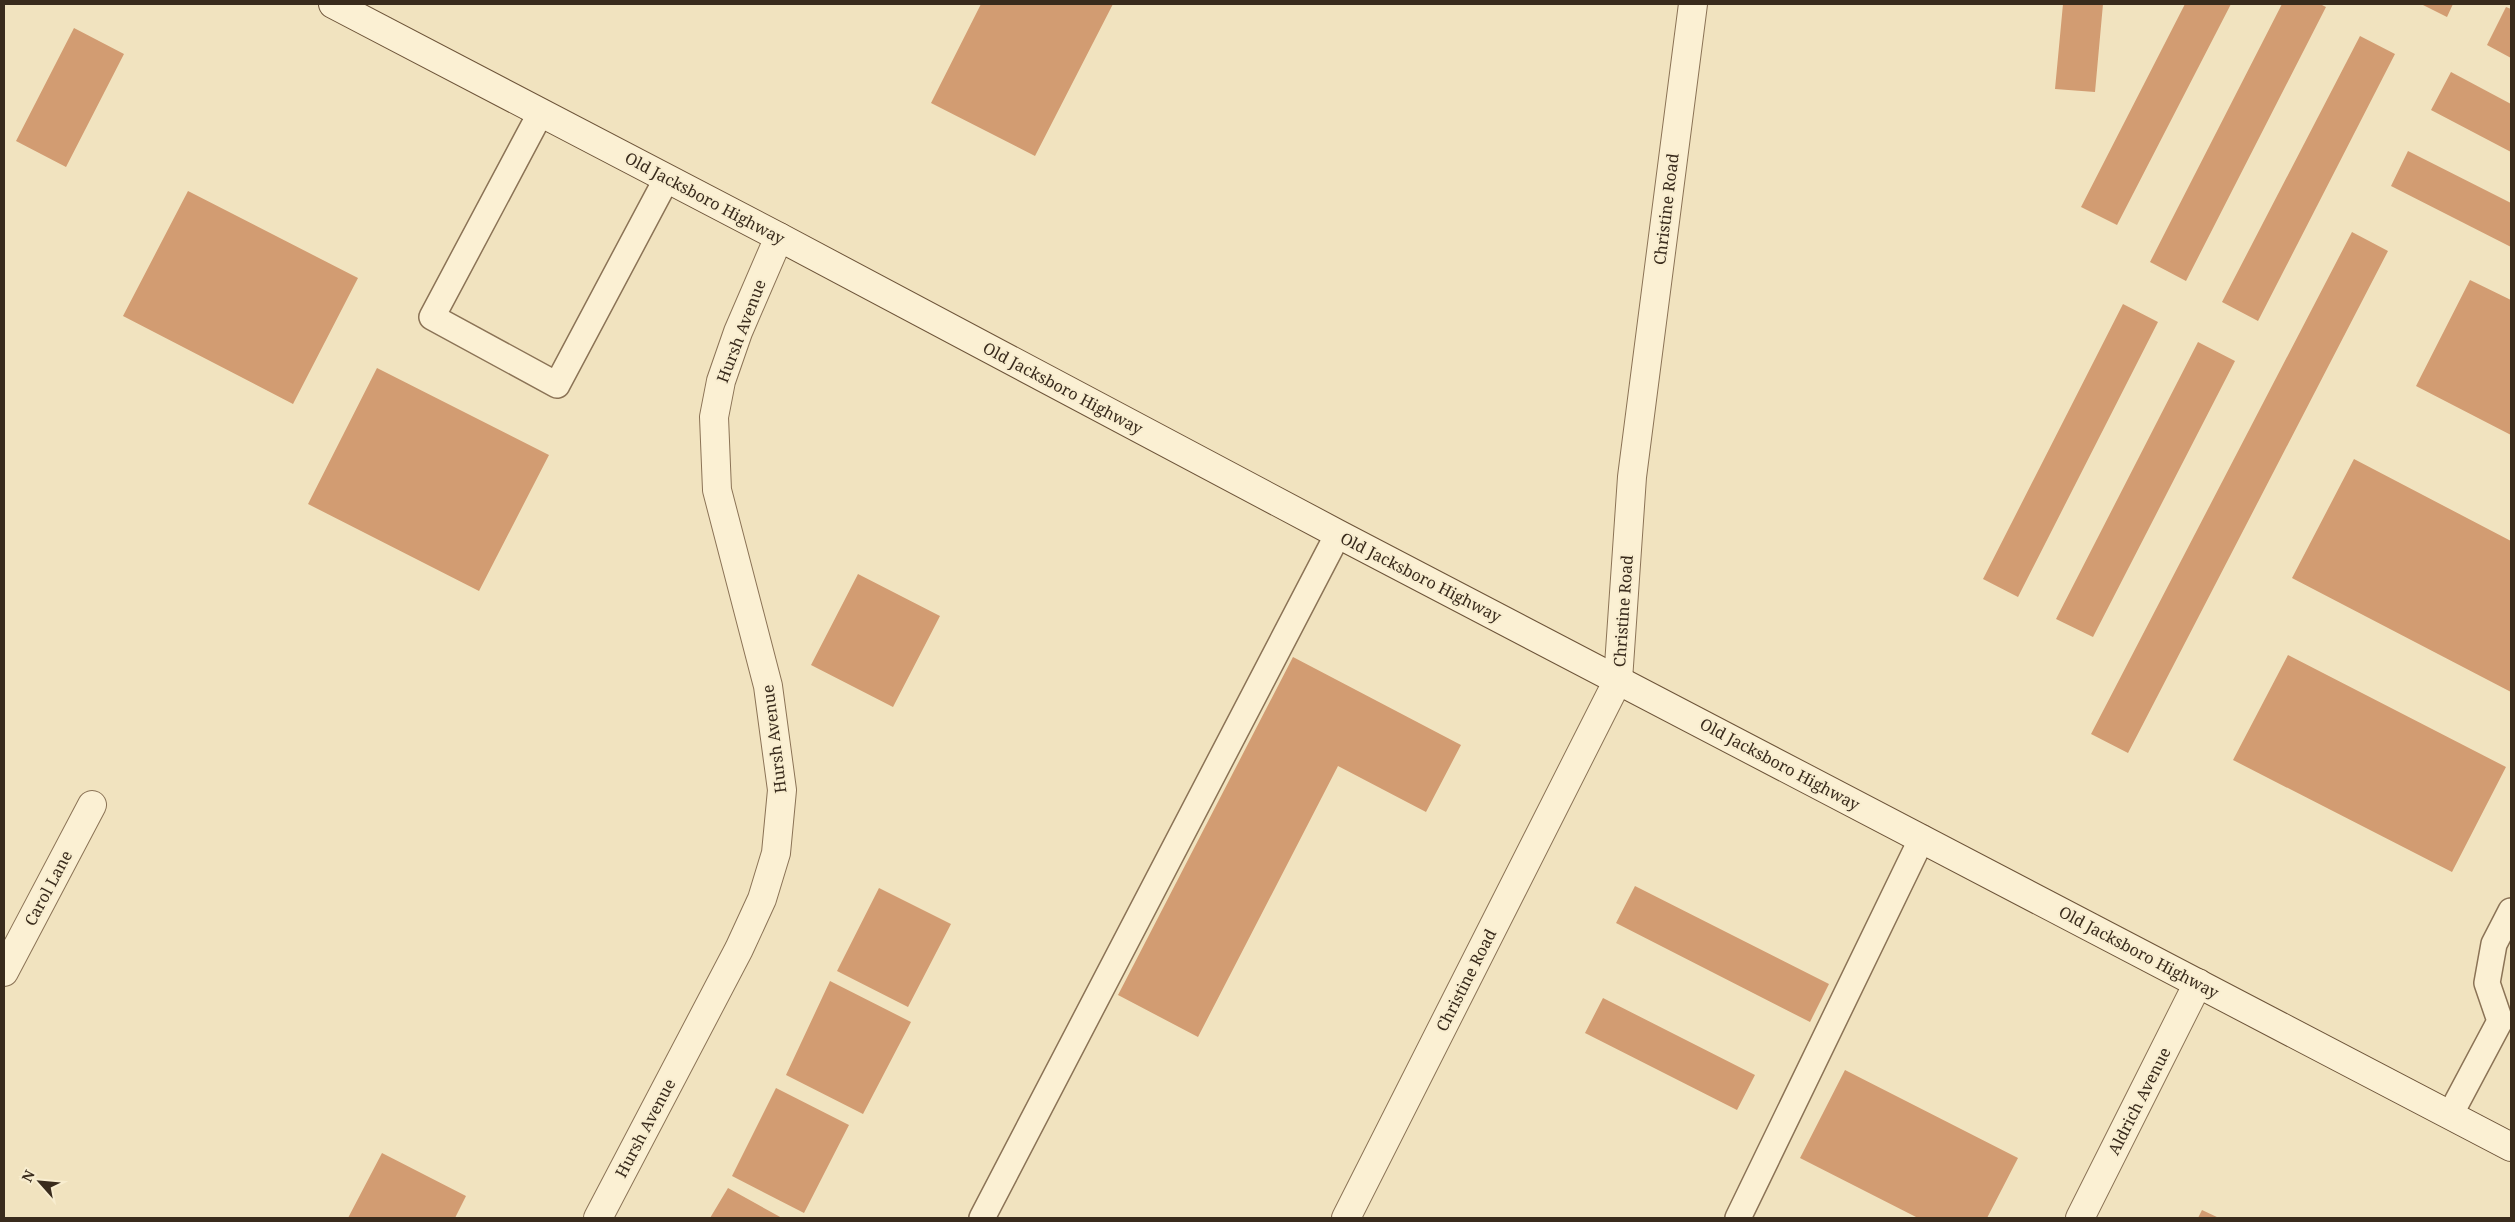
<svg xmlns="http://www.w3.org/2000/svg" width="2515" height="1222" viewBox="0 0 2515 1222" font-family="'Noto Serif',serif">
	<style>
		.building { fill: #d29c72 }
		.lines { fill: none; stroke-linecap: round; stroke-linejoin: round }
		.service-casing { stroke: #8b7356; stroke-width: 28 }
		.minor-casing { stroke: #8b7356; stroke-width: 30 }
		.secondary-casing { stroke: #6d5439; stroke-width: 30 }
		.service { stroke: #fbf0d3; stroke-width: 25 }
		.minor { stroke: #fbf0d3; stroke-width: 28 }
		.secondary { stroke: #fbf0d3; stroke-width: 28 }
		.labels { text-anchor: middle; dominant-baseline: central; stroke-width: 4; stroke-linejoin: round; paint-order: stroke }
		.street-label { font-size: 16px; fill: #392b1c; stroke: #f8edcf }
	</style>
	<rect width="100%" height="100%" fill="#f1e3bf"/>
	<path class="building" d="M 981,4 L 1113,4 L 1035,156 L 931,103 Z
		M 2063,4 L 2103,4 L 2095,92 L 2055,89 Z
		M 2185,4 L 2231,4 L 2117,225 L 2081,207 Z
		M 2282,4 L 2320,4 L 2326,7 L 2186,281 L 2150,262 Z
		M 2421,4 L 2453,4 L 2447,17 Z
		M 2506,7 L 2511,9 L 2511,58 L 2487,45 Z
		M 74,28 L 124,54 L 66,167 L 16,141 Z
		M 2360,36 L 2395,54 L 2258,321 L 2222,302 Z
		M 2451,72 L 2511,104 L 2511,152 L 2431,110 Z
		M 2408,151 L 2511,203 L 2511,247 L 2391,186 Z
		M 188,191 L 358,278 L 293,404 L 123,316 Z
		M 2352,232 L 2388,251 L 2128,753 L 2091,734 Z
		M 2470,280 L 2511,300 L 2511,435 L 2416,386 Z
		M 2123,304 L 2158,322 L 2018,597 L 1983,579 Z
		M 2198,342 L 2235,361 L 2093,637 L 2056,619 Z
		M 377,368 L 549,455 L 479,591 L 308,504 Z
		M 2354,459 L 2511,541 L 2511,692 L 2292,578 Z
		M 858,574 L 940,616 L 893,707 L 811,665 Z
		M 2288,655 L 2506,767 L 2452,872 L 2233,760 Z
		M 1293,657 L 1461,745 L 1426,812 L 1338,766 L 1198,1037 L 1118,995 Z
		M 1635,886 L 1829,984 L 1810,1022 L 1616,923 Z
		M 879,888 L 951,924 L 908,1007 L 837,971 Z
		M 830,981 L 911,1022 L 863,1114 L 786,1075 Z
		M 1603,998 L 1755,1075 L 1737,1110 L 1585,1033 Z
		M 1845,1070 L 2018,1158 L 1987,1218 L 1918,1218 L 1800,1158 Z
		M 776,1088 L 849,1125 L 804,1213 L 732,1176 Z
		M 382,1153 L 466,1196 L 455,1218 L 348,1218 Z
		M 728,1188 L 782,1218 L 710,1218 Z
		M 2202,1210 L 2219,1218 L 2198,1218 Z"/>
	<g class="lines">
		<g class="service-casing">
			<path id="service" d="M 541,112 L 432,317 L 557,385 L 667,178
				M 2450,1115 L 2500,1021 L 2487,983 L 2494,944 L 2511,911
				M 982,1218 L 1338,534
				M 1738,1218 L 1922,838"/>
		</g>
		<g class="minor-casing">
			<path id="minor" d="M 4,972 L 92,805
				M 598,1218 L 739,949 L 762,899 L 776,853 L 782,790 L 768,686 L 717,490 L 714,417 L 721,381 L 738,332 L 779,237
				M 1346,1218 L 1618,680 L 1632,477 L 1693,4
				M 2080,1218 L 2198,983"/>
		</g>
		<g class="secondary-casing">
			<path id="secondary" d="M 333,4 L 779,237 L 1338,534 L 2511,1147"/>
		</g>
		<use href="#service" class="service"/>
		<use href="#minor" class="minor"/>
		<use href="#secondary" class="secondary"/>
	</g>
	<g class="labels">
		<g class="street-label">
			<text transform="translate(705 198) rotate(28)">Old Jacksboro Highway</text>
			<text transform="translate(1666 209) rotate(-83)">Christine Road</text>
			<text transform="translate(741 331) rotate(-69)">Hursh Avenue</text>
			<text transform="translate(1063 388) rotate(28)">Old Jacksboro Highway</text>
			<text transform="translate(1421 577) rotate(27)">Old Jacksboro Highway</text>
			<text transform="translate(1623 611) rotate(-86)">Christine Road</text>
			<text transform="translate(774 739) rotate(-97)">Hursh Avenue</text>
			<text transform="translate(1780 764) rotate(28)">Old Jacksboro Highway</text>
			<text transform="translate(48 888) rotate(-62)">Carol Lane</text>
			<text transform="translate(2139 952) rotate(28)">Old Jacksboro Highway</text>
			<text transform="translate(1466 980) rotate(-63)">Christine Road</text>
			<text transform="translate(2139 1101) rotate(-63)">Aldrich Avenue</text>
			<text transform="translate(645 1128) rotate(-62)">Hursh Avenue</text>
		</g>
	</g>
	<rect width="2515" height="1222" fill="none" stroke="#392b1c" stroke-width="10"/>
	<g transform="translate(40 1182) rotate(297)" stroke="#f8edcf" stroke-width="4" paint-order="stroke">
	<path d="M0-4L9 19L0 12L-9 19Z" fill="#392b1c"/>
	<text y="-8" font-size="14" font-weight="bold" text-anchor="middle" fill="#392b1c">N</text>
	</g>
</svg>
